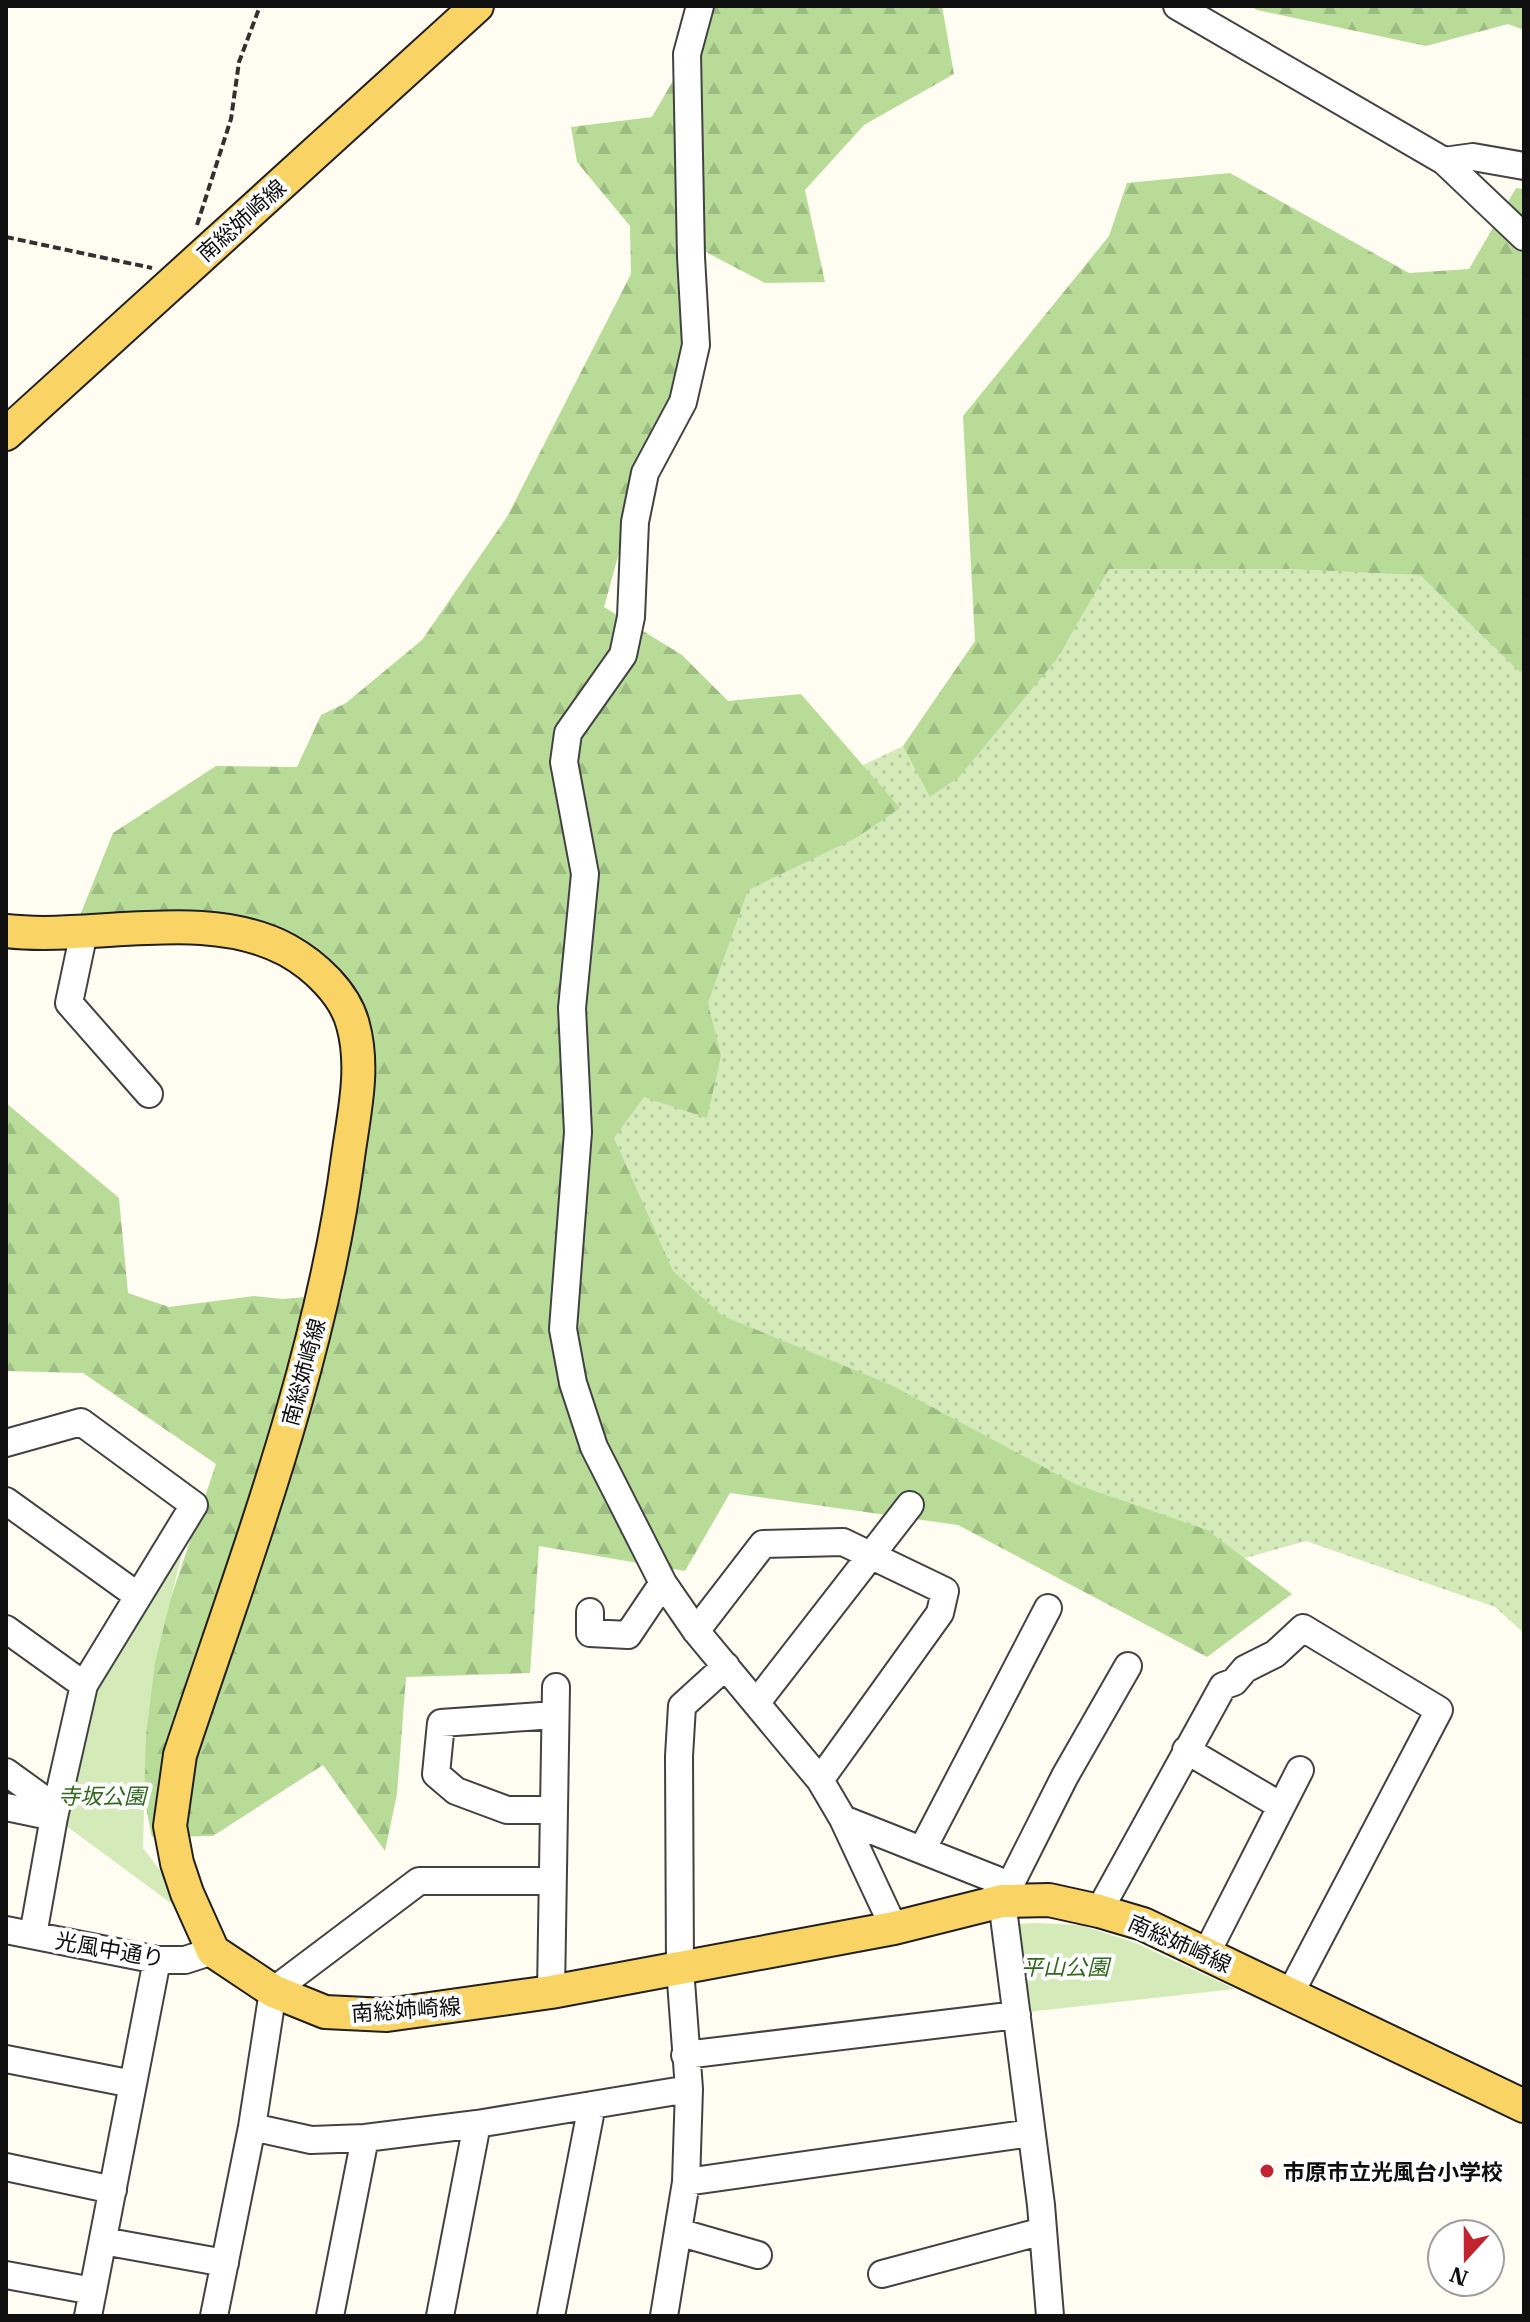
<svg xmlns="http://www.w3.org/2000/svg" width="1530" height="2322" viewBox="0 0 1530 2322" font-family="'IBM Plex Serif','Noto Sans JP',serif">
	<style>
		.grass { fill: url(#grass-dots) }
		.forest { fill: url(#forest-firs) }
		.park { fill: #d4ebb9 }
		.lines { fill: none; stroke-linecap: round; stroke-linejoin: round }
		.minor-casing { stroke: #424242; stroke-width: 30 }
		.major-casing { stroke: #202020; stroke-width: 36 }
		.path { stroke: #313131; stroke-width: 4; stroke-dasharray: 8 4; stroke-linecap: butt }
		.minor { stroke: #fff; stroke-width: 26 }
		.major { stroke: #fad365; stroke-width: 32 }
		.poi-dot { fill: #c2242f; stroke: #fff; stroke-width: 3 }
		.labels { text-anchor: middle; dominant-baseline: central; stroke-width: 8; stroke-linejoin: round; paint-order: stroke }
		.street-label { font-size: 22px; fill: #0f0f0f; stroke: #fff }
		.park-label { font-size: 22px; font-style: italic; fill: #2f691d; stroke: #fff }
		.poi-label { font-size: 22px; font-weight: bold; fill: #0f0f0f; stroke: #fff; text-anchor: start }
	</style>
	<defs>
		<pattern id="grass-dots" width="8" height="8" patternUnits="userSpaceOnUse" patternTransform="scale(2)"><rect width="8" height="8" fill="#d4ebb9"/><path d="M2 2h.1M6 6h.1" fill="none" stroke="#b5c89e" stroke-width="1.8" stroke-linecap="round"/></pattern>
		<pattern id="forest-firs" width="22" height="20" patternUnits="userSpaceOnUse" patternTransform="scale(2)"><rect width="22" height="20" fill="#b8dc98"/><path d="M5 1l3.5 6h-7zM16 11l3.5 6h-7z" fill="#9dbc82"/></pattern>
	</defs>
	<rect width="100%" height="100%" fill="#fffcf1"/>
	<path class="grass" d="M 1524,483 L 1524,1633 L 1495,1607 L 1306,1541 L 1181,1576 L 943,1506 L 662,1478 L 515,1075 L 745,821 L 992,704 L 1094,519 Z"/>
	<path class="forest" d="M 716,6 L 942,6 L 954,74 L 864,125 L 805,190 L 825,282 L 765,283 L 681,239 L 695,361 L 633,502 L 604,607 L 682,655 L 728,701 L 801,694 L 900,808 L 856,838 L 748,890 L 708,1003 L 721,1056 L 707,1118 L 644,1097 L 614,1138 L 673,1271 L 723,1316 L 891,1385 L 1075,1484 L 1207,1530 L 1292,1594 L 1207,1657 L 958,1525 L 730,1493 L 685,1571 L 539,1546 L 530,1673 L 406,1677 L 397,1794 L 385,1851 L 323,1765 L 213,1836 L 152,1837 L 129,1722 L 216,1464 L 83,1373 L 6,1371 L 6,1103 L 119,1198 L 128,1293 L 169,1307 L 254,1296 L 282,1299 L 342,1294 L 341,1213 L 362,1008 L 239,924 L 79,918 L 113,833 L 216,766 L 297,767 L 321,715 L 346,703 L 422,640 L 507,517 L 631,274 L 630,226 L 577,162 L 571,127 L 652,117 Z
		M 1251,6 L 1524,6 L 1524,30 L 1508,24 L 1426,46 L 1257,10 Z
		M 1230,173 L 1409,273 L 1469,269 L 1516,188 L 1524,189 L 1524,670 L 1520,672 L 1420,575 L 1292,569 L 1109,569 L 1056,660 L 959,777 L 930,797 L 903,746 L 975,641 L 963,416 L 1109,236 L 1127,183 Z"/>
	<path class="park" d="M 194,1505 L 155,1663 L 146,1735 L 143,1848 L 202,1926 L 54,1817 L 84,1685 Z
		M 1035,1923 L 1080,1925 L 1136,1943 L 1235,1989 L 1028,2012 L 1017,1924 Z"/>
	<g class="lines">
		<g class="minor-casing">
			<path id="minor" d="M 700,6 L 687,54 L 691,257 L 696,345 L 683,402 L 645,473 L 635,522 L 631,617 L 623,655 L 568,733 L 564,762 L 585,874 L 572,1008 L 578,1132 L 563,1329 L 573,1383 L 594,1447 L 663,1583 L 696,1631 L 820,1780 L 843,1819 L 894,1928
				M 1177,6 L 1444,161 L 1524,237
				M 1444,161 L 1473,157 L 1524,166
				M 84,932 L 69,1003 L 149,1094
				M 6,1443 L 81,1422 L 194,1505 L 84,1685 L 54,1817 L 33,1935
				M 6,1501 L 138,1596
				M 590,1612 L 590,1633 L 628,1635 L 663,1583
				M 6,1629 L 84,1685
				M 696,1631 L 763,1544 L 843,1542 L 945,1591 L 940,1613 L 820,1780
				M 757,1702 L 910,1505
				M 1186,1750 L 1281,1806
				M 6,1772 L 42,1798 L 54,1817
				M 6,1807 L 54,1817
				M 553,1810 L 507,1810 L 456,1791 L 436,1774 L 441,1723 L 555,1715
				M 843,1819 L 997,1880 L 1002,1901 L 1041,2205 L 1050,2316
				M 922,1850 L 1048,1608
				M 1002,1901 L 1065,1776 L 1128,1666
				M 1099,1911 L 1223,1686 L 1234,1682 L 1245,1669 L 1275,1654 L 1303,1628 L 1439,1710 L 1290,1994
				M 6,1930 L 157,1960 L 185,1960 L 213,1951
				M 1206,1954 L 1300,1770
				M 551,1992 L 556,1687
				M 685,2055 L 1017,2015
				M 6,2059 L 133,2084
				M 252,2127 L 311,2140 L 365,2138 L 477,2124 L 689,2089
				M 6,2167 L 113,2190
				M 686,2182 L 1031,2133
				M 678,2232 L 758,2255
				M 103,2241 L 225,2263
				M 882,2274 L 1043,2231
				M 6,2275 L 93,2291
				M 88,2316 L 157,1960
				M 214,2316 L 252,2127 L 273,1991 L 419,1881 L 552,1881
				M 330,2316 L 365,2138
				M 440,2316 L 477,2124
				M 551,2316 L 592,2105
				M 664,2316 L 686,2182 L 689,2089 L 680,1968 L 679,1756 L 682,1706 L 726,1666"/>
		</g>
		<g class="major-casing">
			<path id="major" d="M 6,434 L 477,6
				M 6,931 C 95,941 205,906 287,950 C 314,965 345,993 353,1025 C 365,1068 354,1113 348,1157 C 321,1363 245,1559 180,1755 L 170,1826 L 177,1863 L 187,1893 L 213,1951 L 273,1991 L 325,2012 L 387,2015 L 551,1992 L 894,1928 L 1002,1901 L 1049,1900 L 1099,1911 L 1143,1924 L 1524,2106"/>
		</g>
		<path class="path" d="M 197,225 L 231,119 L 239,62 L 260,6
			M 6,237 L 152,268"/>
		<use href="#minor" class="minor"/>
		<use href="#major" class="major"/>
	</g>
	<circle class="poi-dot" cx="1267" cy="2171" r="8"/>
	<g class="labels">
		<g class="street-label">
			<text transform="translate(241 220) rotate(-42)">南総姉崎線</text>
			<text transform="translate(303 1372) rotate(-75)">南総姉崎線</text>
			<text transform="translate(1180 1943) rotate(24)">南総姉崎線</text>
			<text transform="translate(110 1949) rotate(10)">光風中通り</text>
			<text transform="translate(406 2009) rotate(-4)">南総姉崎線</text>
		</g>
		<g class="park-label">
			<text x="102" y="1795">寺坂公園</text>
			<text x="1065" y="1966">平山公園</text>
		</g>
		<g class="poi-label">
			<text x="1283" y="2171">市原市立光風台小学校</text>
		</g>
	</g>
	<rect width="1530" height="2322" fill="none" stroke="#0f0f0f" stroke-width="16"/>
	<g transform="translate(1466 2258) rotate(201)"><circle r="38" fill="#ffffff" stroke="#9f9f9f" stroke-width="2"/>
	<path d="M0-6L14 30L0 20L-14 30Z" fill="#c2242f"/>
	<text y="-12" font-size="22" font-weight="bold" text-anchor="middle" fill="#0f0f0f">N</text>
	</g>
</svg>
